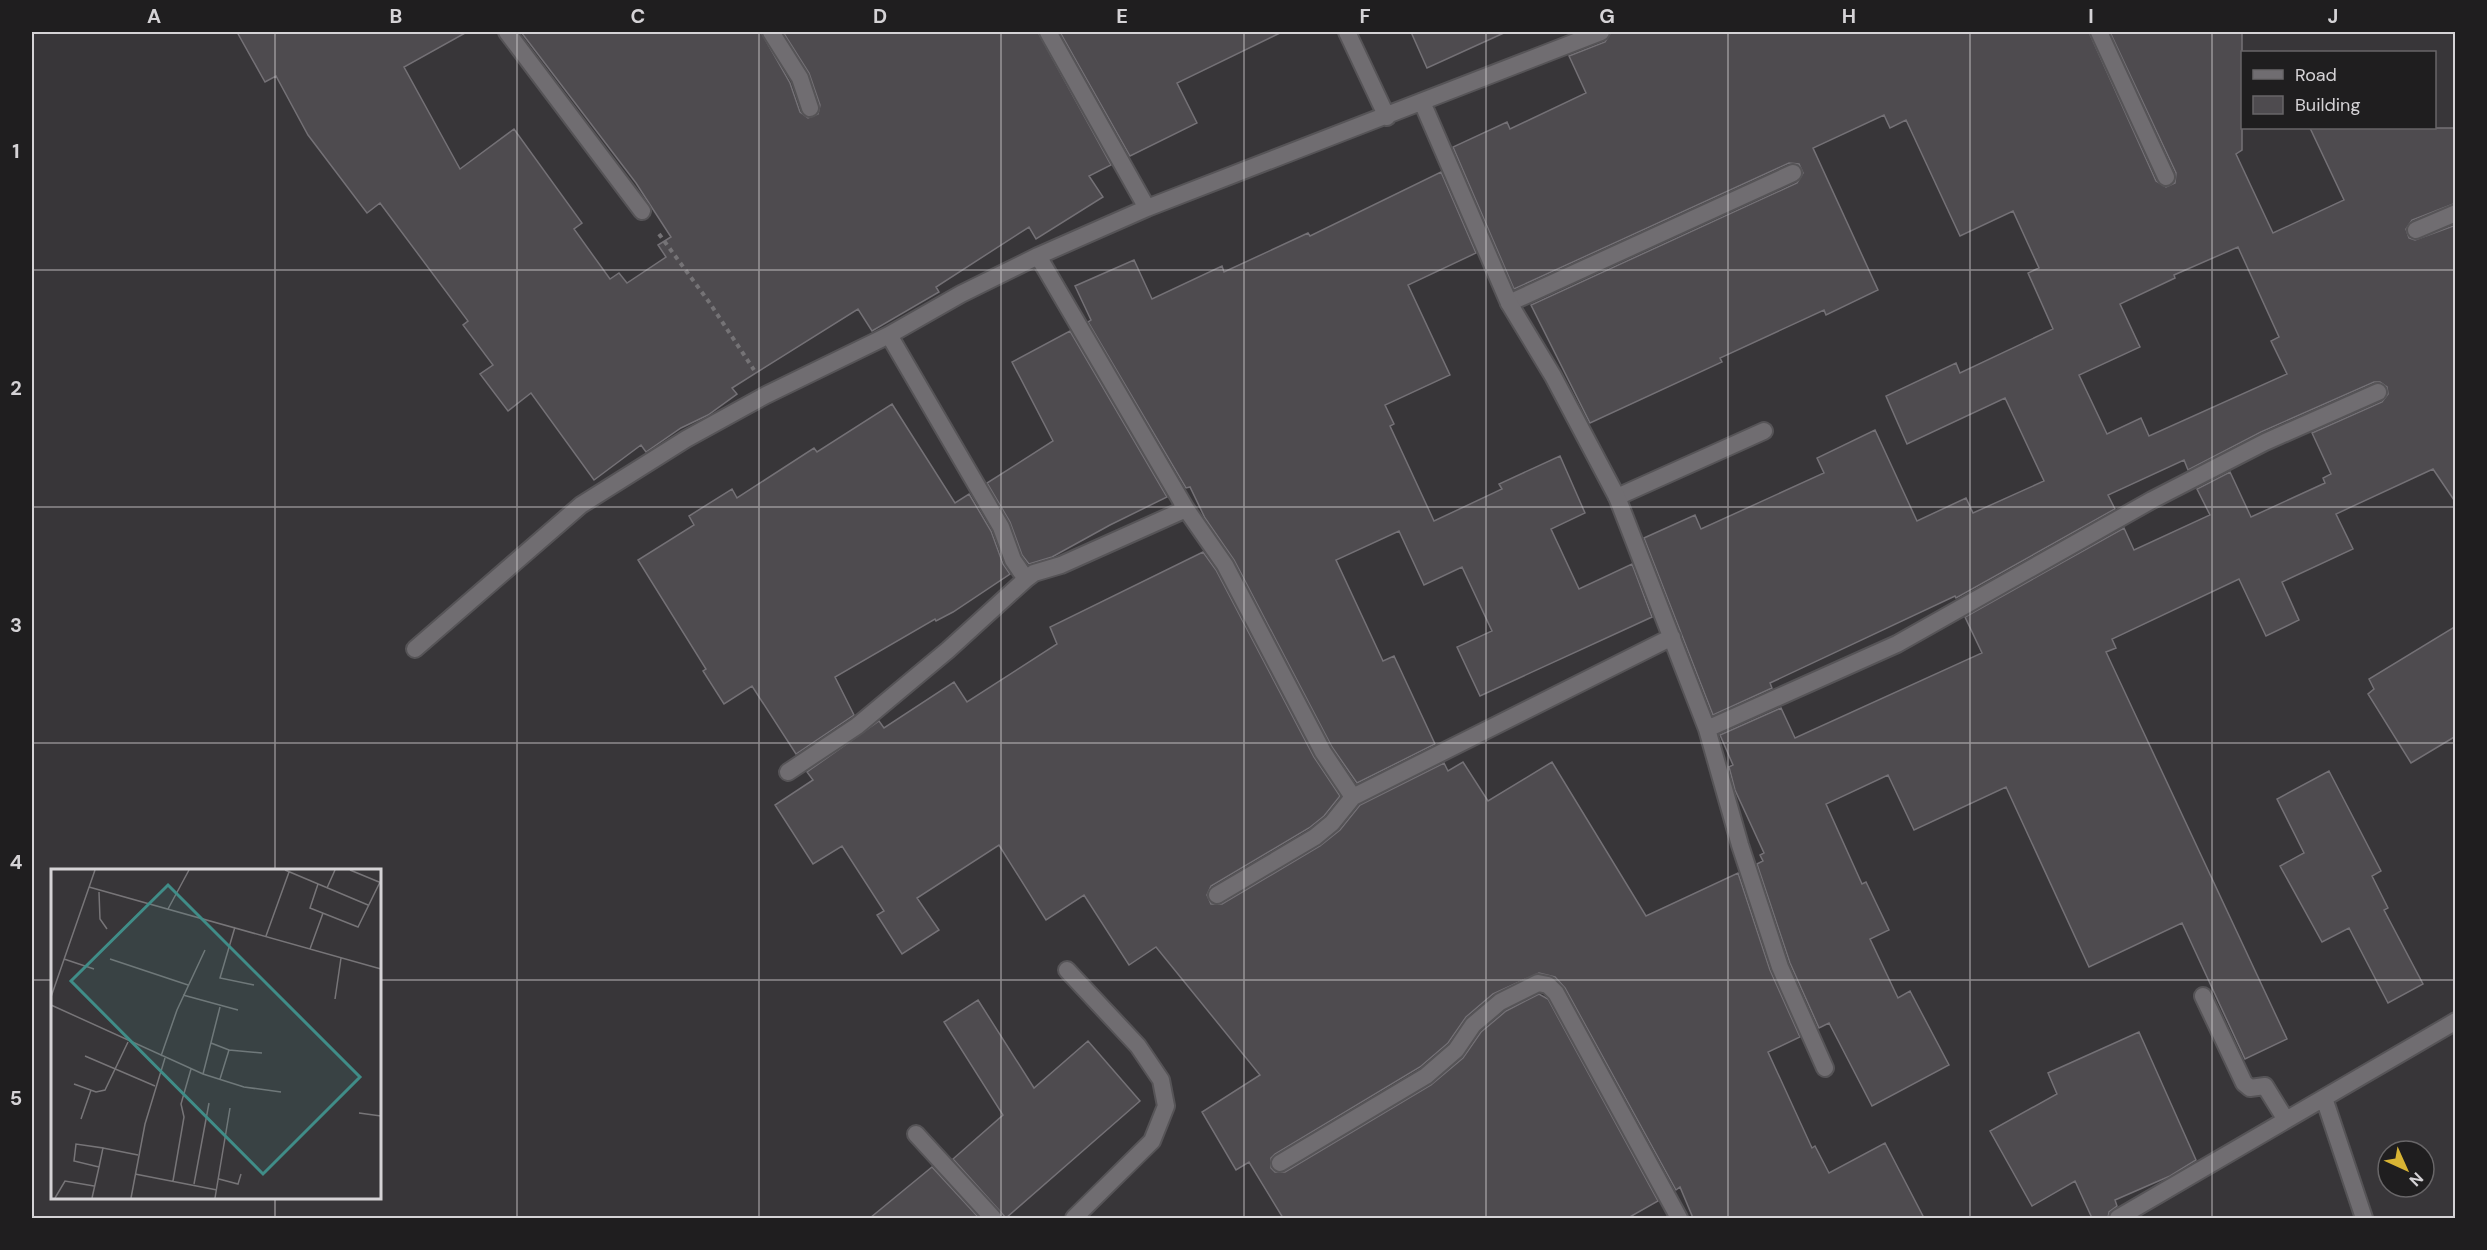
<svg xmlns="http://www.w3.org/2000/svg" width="2487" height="1250" viewBox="0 0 2487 1250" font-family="'DM Sans',sans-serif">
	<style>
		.building { fill: #4e4b4f; stroke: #747176; stroke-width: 1.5; fill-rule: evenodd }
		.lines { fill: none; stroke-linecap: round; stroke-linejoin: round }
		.service-casing { stroke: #565457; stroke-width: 20 }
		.minor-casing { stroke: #565457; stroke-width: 20 }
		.path { stroke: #757376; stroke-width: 4; stroke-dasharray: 4.5 4.5; stroke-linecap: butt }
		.service { stroke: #706d71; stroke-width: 16 }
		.minor { stroke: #706d71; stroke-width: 16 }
		.grid { fill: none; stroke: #d5d3d6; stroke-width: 1.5; stroke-opacity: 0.55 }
		.inset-road { fill: none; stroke: #777578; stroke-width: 1.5 }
		.view { fill: #408d88; fill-opacity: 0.15; stroke: #408d88; stroke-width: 3 }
		.inset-edge { fill: none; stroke: #d5d3d6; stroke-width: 3 }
		.neatline { fill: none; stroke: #d5d3d6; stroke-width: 2 }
		.grid-label { font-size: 20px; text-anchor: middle; font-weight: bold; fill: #d5d3d6 }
	</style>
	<rect width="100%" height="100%" fill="#383639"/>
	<path class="building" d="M 237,32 L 467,32 L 404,67 L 460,169 L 514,129 L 582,223 L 574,229 L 610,279 L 619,273 L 627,283 L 666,257 L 658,245 L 671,237 L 636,183 L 521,32 L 761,32 L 790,83 L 800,112 L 808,118 L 818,114 L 820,105 L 809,73 L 783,32 L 1038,32 L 1111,165 L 1089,176 L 1103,197 L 1036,239 L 1029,227 L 936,287 L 939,292 L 872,331 L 858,309 L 732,388 L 737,394 L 708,415 L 681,428 L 646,452 L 641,445 L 594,480 L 531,393 L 508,411 L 480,374 L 493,365 L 463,325 L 468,321 L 380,203 L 367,213 L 308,135 L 276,76 L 265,82 Z
		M 1060,32 L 1282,32 L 1177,83 L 1197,123 L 1130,156 Z
		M 1411,32 L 1506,32 L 1427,68 Z
		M 1611,32 L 2089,32 L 2156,181 L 2166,187 L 2175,183 L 2176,173 L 2110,32 L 2242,32 L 2242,150 L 2236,154 L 2273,233 L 2344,200 L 2310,128 L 2456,128 L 2456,203 L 2412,220 L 2406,229 L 2409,238 L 2415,240 L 2456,225 L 2456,503 L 2433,469 L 2336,514 L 2353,549 L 2282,582 L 2299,620 L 2266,636 L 2239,579 L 2112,639 L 2116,648 L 2106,652 L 2287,1039 L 2245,1059 L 2182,923 L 2089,967 L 2006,787 L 1914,830 L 1888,775 L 1826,804 L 1862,884 L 1866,882 L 1889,930 L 1870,939 L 1898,998 L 1910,991 L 1949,1065 L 1872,1106 L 1829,1023 L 1819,1028 L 1790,963 L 1757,864 L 1763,861 L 1760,855 L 1764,853 L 1735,790 L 1729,767 L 1733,765 L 1720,735 L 1781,708 L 1795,738 L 1982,653 L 1965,617 L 2124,528 L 2134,550 L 2210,515 L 2197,489 L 2230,472 L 2251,517 L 2325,483 L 2323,478 L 2331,474 L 2312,433 L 2382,402 L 2388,394 L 2387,387 L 2380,382 L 2374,382 L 2261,432 L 2188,470 L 2184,460 L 2108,495 L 2115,509 L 1956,598 L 1955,596 L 1770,683 L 1772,688 L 1713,715 L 1644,538 L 1695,515 L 1701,529 L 1824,473 L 1817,458 L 1875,430 L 1917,521 L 1966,498 L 1973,513 L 2044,481 L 2005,398 L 1907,444 L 1886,396 L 1956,363 L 1960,373 L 2053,329 L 2028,273 L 2039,268 L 2013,211 L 1960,236 L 1906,120 L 1890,128 L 1884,115 L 1813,148 L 1878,290 L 1826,315 L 1824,310 L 1720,358 L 1722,362 L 1590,423 L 1531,305 L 1797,183 L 1803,173 L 1799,164 L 1789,163 L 1514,289 L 1453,147 L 1507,122 L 1510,129 L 1586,93 L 1569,56 L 1605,42 ZM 2238,247 L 2279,337 L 2271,341 L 2287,374 L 2149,436 L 2141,418 L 2107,434 L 2079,375 L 2140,347 L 2120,304 L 2175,278 L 2174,275 Z
		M 1441,172 L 1476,253 L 1408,285 L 1450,375 L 1385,405 L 1394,424 L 1390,426 L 1434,521 L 1502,489 L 1499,484 L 1560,456 L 1585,513 L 1551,529 L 1579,589 L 1632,564 L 1652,617 L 1480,696 L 1457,647 L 1492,631 L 1462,567 L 1424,585 L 1399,531 L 1336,560 L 1383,661 L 1394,656 L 1435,744 L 1357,783 L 1332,747 L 1234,560 L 1205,518 L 1190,487 L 1186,488 L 1088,322 L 1091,320 L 1075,286 L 1134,260 L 1152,299 L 1222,266 L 1224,272 L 1308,233 L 1310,236 Z
		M 1070,331 L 1167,497 L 1110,525 L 1052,557 L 1029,564 L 1022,555 L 1010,522 L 987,483 L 1053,441 L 1012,362 Z
		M 892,404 L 955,503 L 969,494 L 991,531 L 1003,564 L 1010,574 L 953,612 L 936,621 L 935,619 L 835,677 L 854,715 L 796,754 L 752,686 L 724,704 L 703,671 L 706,669 L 638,560 L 694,525 L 689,516 L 732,489 L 737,498 L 814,448 L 817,452 Z
		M 1203,552 L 1216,570 L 1314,757 L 1340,796 L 1324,816 L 1309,828 L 1211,886 L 1207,895 L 1211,904 L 1222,904 L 1320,846 L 1340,830 L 1360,805 L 1444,763 L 1448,771 L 1463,762 L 1488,801 L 1552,762 L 1646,916 L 1738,873 L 1770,970 L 1800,1037 L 1768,1052 L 1812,1148 L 1815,1146 L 1829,1173 L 1885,1143 L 1924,1218 L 1693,1218 L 1680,1187 L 1676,1190 L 1565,988 L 1555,977 L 1539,973 L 1493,994 L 1466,1017 L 1448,1043 L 1420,1067 L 1275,1154 L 1271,1158 L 1271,1168 L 1275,1172 L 1285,1172 L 1431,1085 L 1463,1058 L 1481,1032 L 1506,1011 L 1539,994 L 1548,999 L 1658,1201 L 1628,1218 L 1283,1218 L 1249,1162 L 1236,1170 L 1202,1112 L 1260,1075 L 1156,947 L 1129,965 L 1084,895 L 1046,920 L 999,845 L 917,898 L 939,930 L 902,954 L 877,915 L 884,911 L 842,846 L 813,864 L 775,805 L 813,780 L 807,772 L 879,721 L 884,728 L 954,682 L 967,702 L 1057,644 L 1050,627 Z
		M 2456,626 L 2456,736 L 2411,763 L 2368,694 L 2374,689 L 2369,679 Z
		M 2329,771 L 2381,871 L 2372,876 L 2388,908 L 2384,910 L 2423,984 L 2388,1003 L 2349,928 L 2322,942 L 2280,866 L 2304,853 L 2277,799 Z
		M 978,1000 L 1034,1088 L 1088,1041 L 1140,1101 L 1006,1218 L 953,1159 L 1003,1115 L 944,1022 Z
		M 2139,1032 L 2196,1160 L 2170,1176 L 2115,1200 L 2117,1206 L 2109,1212 L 2108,1218 L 2092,1218 L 2075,1181 L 2032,1206 L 1990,1131 L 2057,1094 L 2048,1073 Z
		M 932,1167 L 979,1218 L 870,1218 Z"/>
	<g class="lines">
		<g class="service-casing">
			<path id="service" d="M 2099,32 L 2166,177
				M 1509,303 L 1793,173
				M 1617,497 L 1764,431
				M 1067,970 L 1138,1046 L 1161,1080 L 1166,1106 L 1152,1141 L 1074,1218
				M 916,1134 L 993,1218"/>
		</g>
		<g class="minor-casing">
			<path id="minor" d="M 507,32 L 642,211
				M 771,32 L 800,78 L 810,108
				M 1048,32 L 1147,208
				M 1347,32 L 1387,117
				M 1422,102 L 1509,303 L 1553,376 L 1617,497 L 1707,729 L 1740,845 L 1780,967 L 1825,1068
				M 2416,230 L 2456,213
				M 1038,256 L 1186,509 L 1225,565 L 1323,752 L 1353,797
				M 889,335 L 1001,527 L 1013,560 L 1026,579 L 1034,573 L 1061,565 L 1186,509
				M 415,649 L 581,505 L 686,439 L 766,395 L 889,335 L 961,294 L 1038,256 L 1147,208 L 1601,32
				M 1707,729 L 1897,644 L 2152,500 L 2265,442 L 2378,392
				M 788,772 L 857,726 L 948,650 L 1026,579
				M 1217,895 L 1315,837 L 1332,823 L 1353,797 L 1672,637
				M 2203,996 L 2244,1083 L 2250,1088 L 2265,1086 L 2286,1120
				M 2324,1098 L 2364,1218
				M 1280,1163 L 1426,1076 L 1456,1050 L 1473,1025 L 1500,1002 L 1538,983 L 1548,985 L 1556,993 L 1679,1218
				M 2118,1218 L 2456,1021"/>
		</g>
		<path class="path" d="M 659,234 L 709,302 L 754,370"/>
		<use href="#service" class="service"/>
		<use href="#minor" class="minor"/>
	</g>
	<path class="grid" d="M 275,32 L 275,870M 517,32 L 517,1218M 759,32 L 759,1218M 1001,32 L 1001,1218M 1244,32 L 1244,1218M 1486,32 L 1486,1218M 1728,32 L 1728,1218M 1970,32 L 1970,1218M 2212,32 L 2212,1218M 32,270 L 2456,270M 32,507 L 2456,507M 32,743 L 2456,743M 32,980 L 52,980M 380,980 L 2456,980M 275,1198 L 275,1218"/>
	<g transform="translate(51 869)">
		<rect width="330" height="330" fill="#383639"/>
		<path class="inset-road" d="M 234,1 L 317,36M 299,1 L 328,13M 267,15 L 259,39 L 307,58 L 330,11M 38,18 L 330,100M 276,19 L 284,1M 48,23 L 49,50 L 56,60M 117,40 L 138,1M 184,58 L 169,109 L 203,116M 215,67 L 238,3M 259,80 L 272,44M 13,90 L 43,100M 59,90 L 137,116M 132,126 L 187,141M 0,128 L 44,1M 284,130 L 290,89M 0,136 L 152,205 L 193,218 L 230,223M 160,174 L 178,181 L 169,210M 178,181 L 211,184M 34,187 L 104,217M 110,187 L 126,141 L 154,81M 152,205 L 169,138M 23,215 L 45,223 L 54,221 L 77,173M 308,244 L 330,247M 30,250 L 40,221M 52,279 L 87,286M 84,305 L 166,321M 168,310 L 187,315 L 190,305M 122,312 L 133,248 L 130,235 L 140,200M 143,315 L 158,234M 4,329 L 14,312 L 43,317M 41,329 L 48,298 L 52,279 L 25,275 L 23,292 L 48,298M 80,329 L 94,255 L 114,189M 164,329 L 179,239"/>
		<path class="view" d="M 117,16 L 309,208 L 212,305 L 20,112 Z"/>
		<rect width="330" height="330" class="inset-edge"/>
	</g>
	<rect width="2487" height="1250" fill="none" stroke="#1f1e1f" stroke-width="66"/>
	<rect x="2241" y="51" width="195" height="78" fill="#1f1e1f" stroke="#686668" stroke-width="1.5"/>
	<rect x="2253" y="70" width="30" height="9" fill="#706d71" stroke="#686668" stroke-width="1.5"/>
	<text x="2295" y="81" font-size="18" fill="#d5d3d6">Road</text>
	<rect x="2253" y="96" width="30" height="18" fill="#4e4b4f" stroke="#686668" stroke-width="1.5"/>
	<text x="2295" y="111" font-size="18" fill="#d5d3d6">Building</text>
	<g transform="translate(2406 1169) rotate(135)"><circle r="28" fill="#1f1e1f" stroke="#686668" stroke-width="1.5"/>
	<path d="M0-4.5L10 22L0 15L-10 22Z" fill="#d8b434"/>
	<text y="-9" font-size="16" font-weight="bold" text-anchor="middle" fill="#d5d3d6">N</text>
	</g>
	<rect x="33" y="33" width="2421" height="1184" class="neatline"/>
	<g class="grid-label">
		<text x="154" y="23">A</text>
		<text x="396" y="23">B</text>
		<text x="638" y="23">C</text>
		<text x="880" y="23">D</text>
		<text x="1122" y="23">E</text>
		<text x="1365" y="23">F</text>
		<text x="1607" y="23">G</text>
		<text x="1849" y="23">H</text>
		<text x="2091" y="23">I</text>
		<text x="2333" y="23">J</text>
		<text x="16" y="158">1</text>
		<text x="16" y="395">2</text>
		<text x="16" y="632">3</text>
		<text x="16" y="869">4</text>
		<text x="16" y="1105">5</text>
	</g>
</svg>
